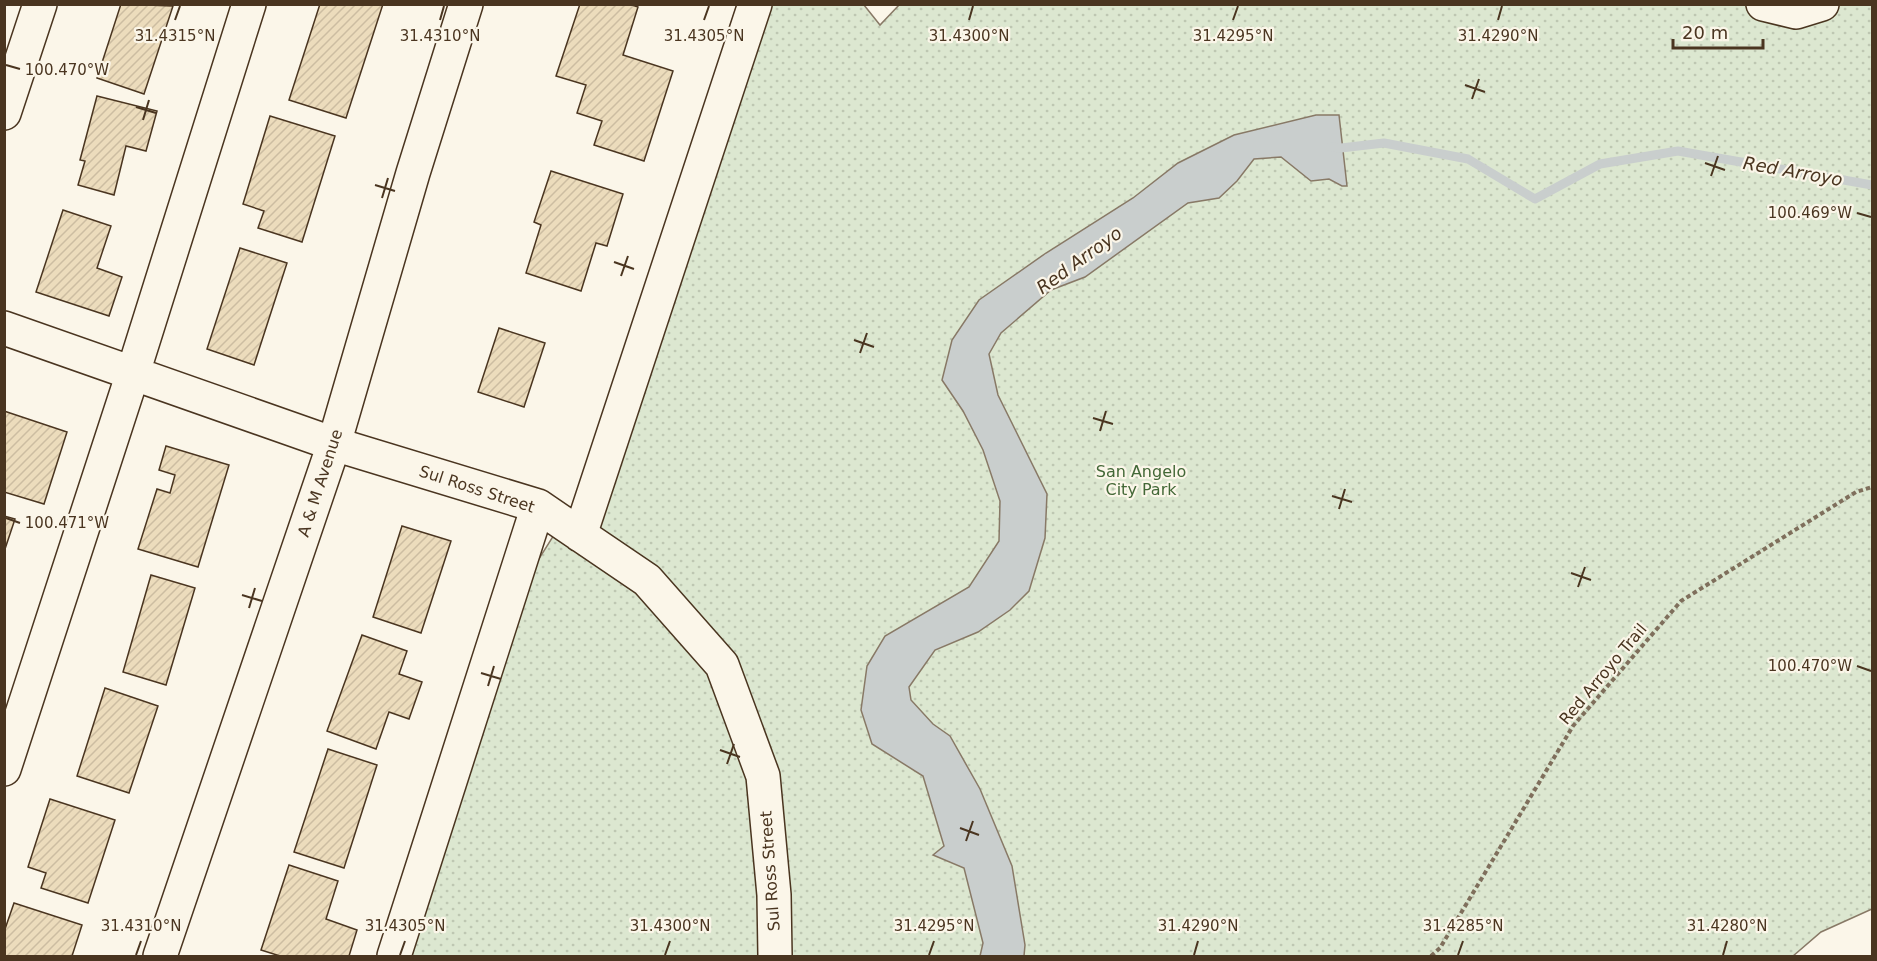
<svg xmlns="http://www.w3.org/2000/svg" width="1877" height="961" viewBox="0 0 1877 961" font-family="'DejaVu Sans',sans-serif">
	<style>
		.grass { fill: url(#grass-dots); stroke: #887966; stroke-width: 1.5 }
		.water { fill: #c9cecd; stroke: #887966; stroke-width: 1.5 }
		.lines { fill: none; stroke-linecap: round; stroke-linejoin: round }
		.stream { stroke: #c9cecd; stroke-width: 9 }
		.building { fill: url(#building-hatch); stroke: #4a3520; stroke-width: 1.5 }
		.minor-casing { stroke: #4a3520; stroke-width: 36 }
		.path { stroke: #7f6f5c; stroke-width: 4; stroke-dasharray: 4.5 3; stroke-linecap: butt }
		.minor { stroke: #fbf6e9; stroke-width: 33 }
		.ticks { fill: none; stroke: #4a3520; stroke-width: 2 }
		.labels { text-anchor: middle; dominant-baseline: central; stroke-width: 4.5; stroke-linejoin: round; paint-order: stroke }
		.park-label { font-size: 16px; fill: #436837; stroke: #fbf6e9 }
		.street-label { font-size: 16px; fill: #4a3520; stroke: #fbf6e9 }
		.water-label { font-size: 18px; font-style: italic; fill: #4a3520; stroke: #fbf6e9 }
		.ticks-label { font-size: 15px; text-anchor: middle; fill: #4a3520; stroke: #fbf6e9; stroke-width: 4.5; stroke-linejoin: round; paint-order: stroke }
	</style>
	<defs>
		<pattern id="grass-dots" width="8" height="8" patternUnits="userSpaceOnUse" patternTransform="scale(1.5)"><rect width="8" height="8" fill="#dce7d0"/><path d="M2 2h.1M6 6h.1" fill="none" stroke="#bec7b2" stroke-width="1.8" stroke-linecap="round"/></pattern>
		<pattern id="building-hatch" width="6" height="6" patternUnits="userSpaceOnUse" patternTransform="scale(1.5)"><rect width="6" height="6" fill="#ecdcbc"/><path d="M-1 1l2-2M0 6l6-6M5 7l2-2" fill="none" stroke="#ccbda1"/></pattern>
	</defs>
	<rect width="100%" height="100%" fill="#fbf6e9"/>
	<path class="grass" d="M 900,4 L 1872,5 L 1872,909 L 1821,932 L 1793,956 L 410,956 L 535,565 L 576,500 L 737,5 L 864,5 L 880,25 Z"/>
	<path class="water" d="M 1316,115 L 1339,115 L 1347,186 L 1342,186 L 1329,179 L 1311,181 L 1281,157 L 1254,159 L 1237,181 L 1219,198 L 1188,203 L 1085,277 L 1051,290 L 1001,333 L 989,354 L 998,395 L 1047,494 L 1045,538 L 1029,591 L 1010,610 L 978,632 L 935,650 L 909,687 L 911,700 L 933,724 L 950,736 L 980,789 L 1012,866 L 1025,945 L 1024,956 L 980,956 L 983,943 L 964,868 L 933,855 L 944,846 L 923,776 L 872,744 L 861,710 L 867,666 L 885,636 L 969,587 L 999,541 L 1000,501 L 983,450 L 963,411 L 942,380 L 952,340 L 979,300 L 1046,253 L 1133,198 L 1178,163 L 1234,135 Z"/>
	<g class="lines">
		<path class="stream" d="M 1331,147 L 1341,148 L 1384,143 L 1468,159 L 1535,199 L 1600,164 L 1678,151 L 1872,185"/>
	</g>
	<path class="building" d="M 121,4 L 173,6 L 144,94 L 97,78 Z
		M 320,4 L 383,4 L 346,118 L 289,100 Z
		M 580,4 L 629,4 L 638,7 L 623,55 L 673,71 L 644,161 L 594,145 L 602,121 L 577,113 L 586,85 L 556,76 Z
		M 97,96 L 157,111 L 146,151 L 126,146 L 114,195 L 78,185 L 85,161 L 80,160 Z
		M 270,116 L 335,136 L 302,242 L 258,228 L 264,211 L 243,204 Z
		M 551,171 L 623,194 L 607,246 L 596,243 L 581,291 L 526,273 L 541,225 L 534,222 Z
		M 63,210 L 111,226 L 97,268 L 122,277 L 109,316 L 36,292 Z
		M 240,248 L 287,263 L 254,365 L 207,349 Z
		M 499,328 L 545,343 L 524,407 L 478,392 Z
		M 4,411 L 67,432 L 44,504 L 4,492 Z
		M 166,446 L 229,465 L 198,567 L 138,549 L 157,489 L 170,493 L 175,475 L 159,470 Z
		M 4,516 L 15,519 L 4,552 Z
		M 402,526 L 451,541 L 421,633 L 373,617 Z
		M 151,575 L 195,588 L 166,685 L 123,672 Z
		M 362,635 L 407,651 L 399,674 L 422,682 L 409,719 L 389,712 L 376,749 L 327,731 Z
		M 105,688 L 158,706 L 129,793 L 77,776 Z
		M 328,749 L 377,765 L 344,868 L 294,852 Z
		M 50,799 L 115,820 L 88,903 L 41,888 L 46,873 L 28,867 Z
		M 289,865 L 338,881 L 326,919 L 357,930 L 349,956 L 280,956 L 261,950 Z
		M 14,903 L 82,925 L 72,956 L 4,956 L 4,932 Z"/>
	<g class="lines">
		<g class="minor-casing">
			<path id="minor" d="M 1763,4 L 1796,12 L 1822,4
				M 4,113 L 40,4
				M 4,328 L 334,444 L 538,506 L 647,580 L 722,665 L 763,776 L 774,895 L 775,956
				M 580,535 L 755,4
				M 4,769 L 133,373 L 249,4
				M 160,956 L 334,444 L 413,173 L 466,4
				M 394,956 L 538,506"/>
		</g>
		<path class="path" d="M 1431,956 L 1440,948 L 1573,726 L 1681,601 L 1856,492 L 1872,487"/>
		<use href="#minor" class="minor"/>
	</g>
	<path class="ticks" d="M 175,20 L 180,6M 440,20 L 444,6M 704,20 L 709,6M 969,20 L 973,6M 1233,20 L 1238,6M 1498,20 L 1502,6M 6,65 L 20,69M 1465,85 L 1485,92M 1472,99 L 1479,79M 136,107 L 156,113M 143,120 L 149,100M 1705,163 L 1725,170M 1711,176 L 1718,156M 375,185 L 395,191M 382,198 L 388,178M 1857,213 L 1871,217M 614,262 L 634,269M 621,276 L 628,256M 854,340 L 874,347M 860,353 L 867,333M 1093,418 L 1113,424M 1100,431 L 1106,411M 1332,496 L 1352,502M 1339,509 L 1345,489M 6,518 L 20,523M 1571,573 L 1591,580M 1578,587 L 1585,567M 242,595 L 262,601M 249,608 L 255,588M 1857,666 L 1871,671M 481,673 L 501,679M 488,686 L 494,666M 720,750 L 740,757M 727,764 L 734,744M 960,828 L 979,835M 966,841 L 973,821M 136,955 L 141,941M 400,955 L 405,941M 665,955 L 670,941M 929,955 L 934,941M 1194,955 L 1198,941M 1458,955 L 1463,941M 1723,955 L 1727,941"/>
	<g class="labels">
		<g class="park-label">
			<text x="1141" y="471">San Angelo<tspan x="1141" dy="18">City Park</tspan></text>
		</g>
		<g class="street-label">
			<text transform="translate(320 483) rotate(-72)">A &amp; M Avenue</text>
			<text transform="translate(477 489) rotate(18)">Sul Ross Street</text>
			<text transform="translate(1603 674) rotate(-50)">Red Arroyo Trail</text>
			<text transform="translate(770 871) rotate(-94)">Sul Ross Street</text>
		</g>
		<g class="water-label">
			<text transform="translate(1793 171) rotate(10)">Red Arroyo</text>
			<text transform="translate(1079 260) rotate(-36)">Red Arroyo</text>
		</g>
	</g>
	<g class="ticks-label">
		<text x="175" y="41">31.4315°N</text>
		<text x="440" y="41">31.4310°N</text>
		<text x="704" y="41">31.4305°N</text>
		<text x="969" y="41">31.4300°N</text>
		<text x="1233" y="41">31.4295°N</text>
		<text x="1498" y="41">31.4290°N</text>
		<text x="67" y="75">100.470°W</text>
		<text x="1810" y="218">100.469°W</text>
		<text x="67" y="528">100.471°W</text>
		<text x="1810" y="671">100.470°W</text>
		<text x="141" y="931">31.4310°N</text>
		<text x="405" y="931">31.4305°N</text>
		<text x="670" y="931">31.4300°N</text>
		<text x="934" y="931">31.4295°N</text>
		<text x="1198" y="931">31.4290°N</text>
		<text x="1463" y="931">31.4285°N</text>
		<text x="1727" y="931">31.4280°N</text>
	</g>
	<rect width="1877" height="961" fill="none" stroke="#4a3520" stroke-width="12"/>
	<path d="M1673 39v9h90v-9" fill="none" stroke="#4a3520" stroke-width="3"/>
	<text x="1682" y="39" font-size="18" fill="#4a3520" stroke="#fbf6e9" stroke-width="4.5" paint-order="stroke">20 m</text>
</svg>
